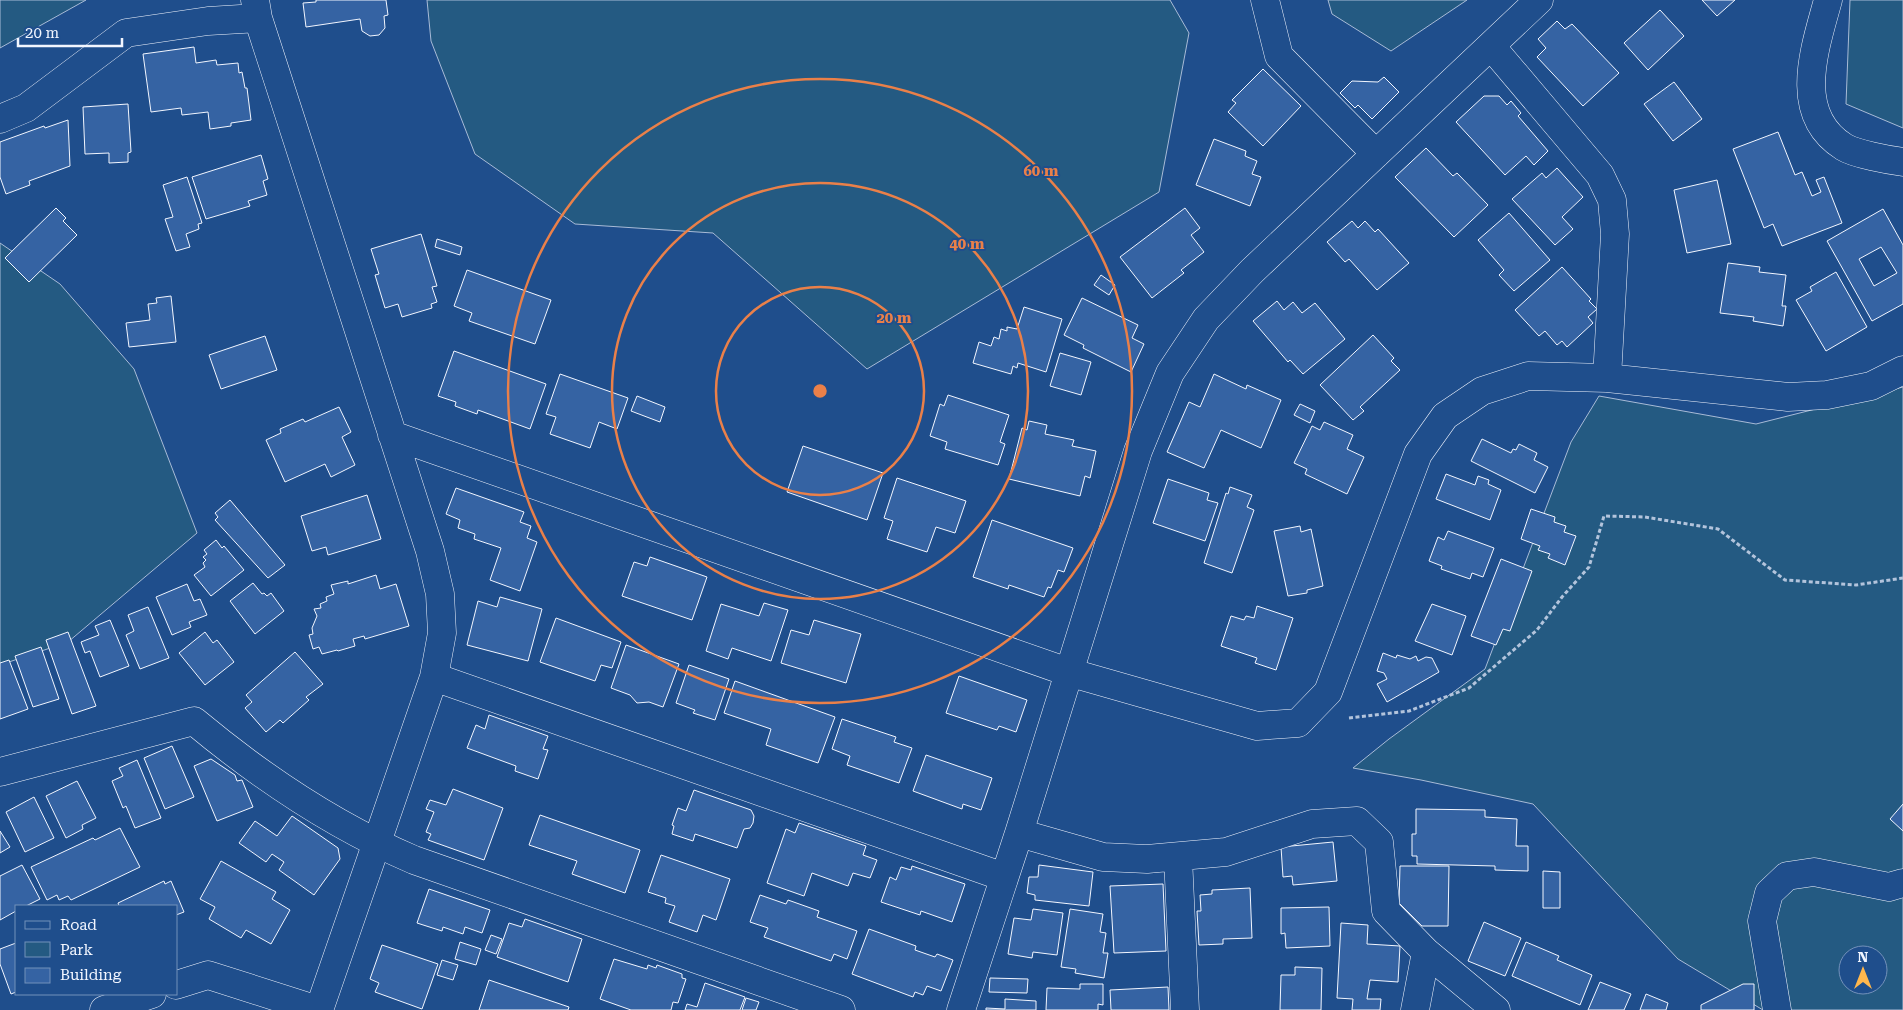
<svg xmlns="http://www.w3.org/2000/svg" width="1903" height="1010" viewBox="0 0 1903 1010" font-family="'Roboto Serif',serif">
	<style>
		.green { fill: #245a82; stroke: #a8bbd7; fill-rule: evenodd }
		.building { fill: #3563a3; stroke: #f2f6ff; fill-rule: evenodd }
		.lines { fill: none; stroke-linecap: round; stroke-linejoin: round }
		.minor-casing { stroke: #f2f6ff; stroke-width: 29 }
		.path { stroke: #b3c4dc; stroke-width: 3; stroke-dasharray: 4 2.5; stroke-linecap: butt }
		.minor { stroke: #1f4e8c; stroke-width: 28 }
		.ring { fill: none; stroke: #ea8049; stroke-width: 2.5 }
		.centre { fill: #ea8049; stroke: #1f4e8c; stroke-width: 2.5 }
		.ring-label { font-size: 15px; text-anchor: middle; font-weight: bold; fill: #ea8049; stroke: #1f4e8c; stroke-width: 4; stroke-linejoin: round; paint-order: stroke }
	</style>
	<rect width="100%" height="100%" fill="#1f4e8c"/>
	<path class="green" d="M 0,0 L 86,0 L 0,48 Z
		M 427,0 L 1170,0 L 1189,33 L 1159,192 L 867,369 L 713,233 L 575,224 L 475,154 L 431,41 Z
		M 1328,0 L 1467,0 L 1391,51 L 1332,14 Z
		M 1850,0 L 1903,0 L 1903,128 L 1846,104 Z
		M 0,243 L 60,284 L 134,369 L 197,533 L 68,642 L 0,665 Z
		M 1903,387 L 1903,1010 L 1763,1010 L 1678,959 L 1533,804 L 1421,780 L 1353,768 L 1389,739 L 1485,669 L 1571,442 L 1599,396 L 1756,424 ZM 1848,955 L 1878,955 L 1878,985 L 1848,985 Z"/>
	<path class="building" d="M 316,0 L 386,0 L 388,15 L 384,16 L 385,28 L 379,35 L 370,36 L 362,31 L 360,19 L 306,27 L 303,3 L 316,2 Z
		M 1702,0 L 1735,0 L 1717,16 Z
		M 1660,10 L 1684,36 L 1648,70 L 1624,43 Z
		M 1557,21 L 1565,29 L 1572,24 L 1619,73 L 1583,106 L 1537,57 L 1546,48 L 1538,39 Z
		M 194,47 L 196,63 L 216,60 L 217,65 L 238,63 L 239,73 L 242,72 L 245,88 L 247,88 L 251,120 L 231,123 L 231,126 L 210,129 L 208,112 L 182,115 L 181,108 L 151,112 L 143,54 Z
		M 1263,69 L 1301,106 L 1263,146 L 1228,112 L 1236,103 L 1232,100 Z
		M 1384,77 L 1399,92 L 1372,119 L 1358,105 L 1355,108 L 1340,93 L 1352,81 L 1378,82 Z
		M 1674,82 L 1702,119 L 1673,141 L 1644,104 Z
		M 1484,96 L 1499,96 L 1507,105 L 1511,101 L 1521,113 L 1518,116 L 1548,151 L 1534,165 L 1526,156 L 1505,175 L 1456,122 Z
		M 128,104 L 131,152 L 128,153 L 128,162 L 109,163 L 109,153 L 85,154 L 83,107 Z
		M 68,120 L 70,166 L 29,181 L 30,185 L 6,194 L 0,177 L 0,142 L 44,126 L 45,128 Z
		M 1778,132 L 1795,175 L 1802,172 L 1812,196 L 1821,192 L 1816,180 L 1824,177 L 1842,223 L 1782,246 L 1773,224 L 1764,228 L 1733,149 Z
		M 1214,139 L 1246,151 L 1245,156 L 1257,161 L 1252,174 L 1261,177 L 1250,206 L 1196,185 Z
		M 1426,148 L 1453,176 L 1457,173 L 1488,205 L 1454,237 L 1395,177 Z
		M 261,155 L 268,179 L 263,181 L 267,195 L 248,201 L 250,206 L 206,219 L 192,177 Z
		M 1557,168 L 1583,197 L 1562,217 L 1573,229 L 1555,245 L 1512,199 L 1542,173 L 1546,178 Z
		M 187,177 L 202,223 L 198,224 L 199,229 L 186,234 L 190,247 L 176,251 L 165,219 L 173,217 L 163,185 Z
		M 1717,180 L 1731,244 L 1687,253 L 1674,190 Z
		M 56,208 L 66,218 L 63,221 L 77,235 L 29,282 L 5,258 Z
		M 1185,208 L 1200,228 L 1191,235 L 1204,252 L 1181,270 L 1184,273 L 1152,298 L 1120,257 Z
		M 1883,209 L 1903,245 L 1903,304 L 1872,321 L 1827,241 ZM 1881,247 L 1897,273 L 1874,286 L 1859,259 Z
		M 1509,213 L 1550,260 L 1514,291 L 1499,275 L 1504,270 L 1478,240 Z
		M 1352,221 L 1358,228 L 1365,221 L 1375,232 L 1378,229 L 1409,263 L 1377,290 L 1349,259 L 1345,262 L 1327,242 Z
		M 421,234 L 437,286 L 432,287 L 437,302 L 431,304 L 432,308 L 402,317 L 398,304 L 385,308 L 375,275 L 379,274 L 371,249 Z
		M 437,239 L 462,247 L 460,255 L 435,247 Z
		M 1728,263 L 1760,267 L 1759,272 L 1786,275 L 1782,306 L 1786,306 L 1783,326 L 1753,321 L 1754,317 L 1720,313 Z
		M 1562,267 L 1591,299 L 1589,301 L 1597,309 L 1588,317 L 1593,323 L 1567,347 L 1562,341 L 1557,345 L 1545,331 L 1539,336 L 1515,310 Z
		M 467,270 L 551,300 L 535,344 L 469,321 L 472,313 L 454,306 Z
		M 1836,272 L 1867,327 L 1826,351 L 1796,300 L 1812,291 L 1810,287 Z
		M 1101,275 L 1115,285 L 1109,295 L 1094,285 Z
		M 171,296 L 176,342 L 129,347 L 126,323 L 150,320 L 148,304 L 157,303 L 156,298 Z
		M 1082,298 L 1138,325 L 1132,338 L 1144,344 L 1131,372 L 1083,348 L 1084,345 L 1064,335 Z
		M 1277,301 L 1284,310 L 1293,302 L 1302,313 L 1315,303 L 1345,339 L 1303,374 L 1290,360 L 1288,362 L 1253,321 Z
		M 1024,307 L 1062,319 L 1046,372 L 1018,363 L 1017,368 L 1013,366 L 1011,374 L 973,363 L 979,342 L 991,346 L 994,337 L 999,339 L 1001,329 L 1007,331 L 1007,327 L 1017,329 Z
		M 1373,335 L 1394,358 L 1391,361 L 1400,370 L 1360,407 L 1364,411 L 1353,420 L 1320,385 Z
		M 265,336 L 277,370 L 221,389 L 209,355 Z
		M 454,351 L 546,384 L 530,429 L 478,410 L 477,414 L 455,406 L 456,402 L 438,396 Z
		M 1060,353 L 1091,362 L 1081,395 L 1050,386 Z
		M 560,374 L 628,398 L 617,429 L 599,422 L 590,448 L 550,434 L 556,417 L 546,414 Z
		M 1214,374 L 1246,389 L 1247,385 L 1281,400 L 1261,448 L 1221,430 L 1204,468 L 1167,452 L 1189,402 L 1200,407 Z
		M 948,395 L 1009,415 L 1000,442 L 1005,444 L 998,465 L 945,449 L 947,442 L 930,436 L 940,404 L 944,406 Z
		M 637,396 L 665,407 L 660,422 L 631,411 Z
		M 1300,404 L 1315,411 L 1310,423 L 1294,415 Z
		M 339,407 L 351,432 L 342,437 L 355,465 L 331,477 L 325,464 L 285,482 L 266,440 L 281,433 L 280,429 L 303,419 L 305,422 Z
		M 1029,421 L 1047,425 L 1045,434 L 1074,440 L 1072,446 L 1096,451 L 1090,478 L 1085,476 L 1080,496 L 1009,479 L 1022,428 L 1027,430 Z
		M 1324,422 L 1353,435 L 1347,449 L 1364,457 L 1347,494 L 1305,474 L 1307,469 L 1294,463 L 1312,426 L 1320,430 Z
		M 1482,439 L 1511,453 L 1513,449 L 1516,450 L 1519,444 L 1537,453 L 1534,460 L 1548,467 L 1535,493 L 1471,461 Z
		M 803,446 L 883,473 L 867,520 L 787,492 Z
		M 1446,474 L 1475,485 L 1478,476 L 1489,480 L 1488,484 L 1501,490 L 1490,520 L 1436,499 Z
		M 897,478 L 966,501 L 955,533 L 936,527 L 927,552 L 887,539 L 893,521 L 884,518 Z
		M 1168,479 L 1209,493 L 1207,500 L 1218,503 L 1205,541 L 1153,523 Z
		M 1230,487 L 1252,495 L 1247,507 L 1254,510 L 1232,573 L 1204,563 L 1226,493 L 1228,494 Z
		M 456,488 L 524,512 L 520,522 L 531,526 L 527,538 L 537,542 L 520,591 L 490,580 L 501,548 L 474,539 L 475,534 L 458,528 L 460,520 L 446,514 Z
		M 367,495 L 381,539 L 328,555 L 326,547 L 312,551 L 301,516 Z
		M 230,500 L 285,565 L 268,578 L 215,520 L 218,517 L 215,513 Z
		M 1531,509 L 1555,517 L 1554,522 L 1566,526 L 1564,532 L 1576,536 L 1565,565 L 1548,558 L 1550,554 L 1538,550 L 1540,546 L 1521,539 Z
		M 992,520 L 1073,548 L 1064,572 L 1058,570 L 1051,588 L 1048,587 L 1044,597 L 1009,585 L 1008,589 L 973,577 Z
		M 1300,526 L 1301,532 L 1311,529 L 1323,586 L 1307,590 L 1307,593 L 1288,596 L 1274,531 Z
		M 1448,531 L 1494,548 L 1483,577 L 1472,573 L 1470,579 L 1441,569 L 1442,566 L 1429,561 L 1438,537 L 1444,540 Z
		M 216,540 L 222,548 L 224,546 L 244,570 L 211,596 L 194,575 L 205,567 L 203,563 L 206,560 L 203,557 L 207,554 L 204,550 Z
		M 650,557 L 707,577 L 692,620 L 622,596 L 634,562 L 647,566 Z
		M 1501,559 L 1532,571 L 1510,631 L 1503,629 L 1496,645 L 1471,636 Z
		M 376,575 L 380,589 L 396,584 L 409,626 L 365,639 L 364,636 L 353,639 L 355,646 L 338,651 L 337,650 L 322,654 L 319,647 L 313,649 L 309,635 L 313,634 L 312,628 L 317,616 L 314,609 L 321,608 L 320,604 L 327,601 L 326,597 L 334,594 L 331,585 L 348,581 L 348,584 Z
		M 253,583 L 262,594 L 264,593 L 267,596 L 271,593 L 284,611 L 255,634 L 230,601 Z
		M 187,584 L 194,601 L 200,599 L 207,615 L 189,622 L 191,627 L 172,635 L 156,597 Z
		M 500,597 L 542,609 L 528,661 L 467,645 L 478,601 L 497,607 Z
		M 764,603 L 788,610 L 771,661 L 732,648 L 728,659 L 706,651 L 721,604 L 759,616 Z
		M 1432,604 L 1466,616 L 1452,655 L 1415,641 Z
		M 1257,606 L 1293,618 L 1276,670 L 1255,663 L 1257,658 L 1221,646 L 1231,616 L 1244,620 L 1246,616 L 1254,618 Z
		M 148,607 L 169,658 L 140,669 L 126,635 L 134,631 L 128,615 Z
		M 556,618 L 621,642 L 612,668 L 601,665 L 595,681 L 540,662 Z
		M 110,620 L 129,666 L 100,677 L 90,651 L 85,653 L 81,642 L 99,635 L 95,626 Z
		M 814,620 L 861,634 L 846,683 L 781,663 L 791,630 L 809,635 Z
		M 68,632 L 96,706 L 72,714 L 46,640 Z
		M 205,632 L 213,643 L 217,640 L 234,662 L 205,685 L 179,653 Z
		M 626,645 L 679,664 L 663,707 L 649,702 L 637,703 L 630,695 L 611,688 Z
		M 41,647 L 59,699 L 33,707 L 15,656 Z
		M 295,652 L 323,684 L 306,697 L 309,700 L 283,723 L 280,720 L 266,732 L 245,708 L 252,702 L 246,695 Z
		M 1383,653 L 1396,658 L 1397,655 L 1410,659 L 1416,656 L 1418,661 L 1426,657 L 1432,658 L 1439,672 L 1387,702 L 1377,684 L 1387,679 L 1384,673 L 1377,671 Z
		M 9,660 L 28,709 L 0,719 L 0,663 Z
		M 689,665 L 729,679 L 715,720 L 693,713 L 695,710 L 676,703 Z
		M 959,676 L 1027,700 L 1016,732 L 999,726 L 997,730 L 946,713 Z
		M 735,681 L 835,717 L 818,763 L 766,745 L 771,729 L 724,713 Z
		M 489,715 L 548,736 L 543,749 L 548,750 L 538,779 L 515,771 L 516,766 L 467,748 L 476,725 L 485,729 Z
		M 842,719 L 896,737 L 894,742 L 912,748 L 899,783 L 847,765 L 850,756 L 832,749 Z
		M 172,746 L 194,797 L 165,809 L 144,758 Z
		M 926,755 L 992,778 L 981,810 L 963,804 L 962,809 L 913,791 Z
		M 211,759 L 235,775 L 237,781 L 242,780 L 253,807 L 217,821 L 194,766 Z
		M 137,760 L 161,818 L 135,828 L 126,806 L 123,808 L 112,781 L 123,776 L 119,768 Z
		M 77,781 L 96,818 L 82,825 L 83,829 L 66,838 L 46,796 Z
		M 453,789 L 503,808 L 484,860 L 428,840 L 431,834 L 426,832 L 434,812 L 426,809 L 430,800 L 446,805 Z
		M 694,790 L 751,810 L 754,816 L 753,823 L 750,828 L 744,829 L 737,848 L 695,834 L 693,841 L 672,834 L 674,826 L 672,825 L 678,808 L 686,811 Z
		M 34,797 L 54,838 L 25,852 L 6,812 Z
		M 1903,804 L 1903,831 L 1890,819 Z
		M 1416,809 L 1485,810 L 1485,817 L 1517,819 L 1516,846 L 1528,846 L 1528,871 L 1495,870 L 1495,866 L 1417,864 L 1417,856 L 1412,856 L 1412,834 L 1416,834 Z
		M 540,815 L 640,850 L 625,893 L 572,874 L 577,861 L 529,845 Z
		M 292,816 L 338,848 L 340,859 L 314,895 L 279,870 L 284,862 L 272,854 L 266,862 L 239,843 L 255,821 L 277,836 Z
		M 799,823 L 866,846 L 863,855 L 877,860 L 870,878 L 853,873 L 848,886 L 812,873 L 804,896 L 767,883 L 786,829 L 795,833 Z
		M 120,828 L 140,867 L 71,900 L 68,896 L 59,900 L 57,895 L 47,900 L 31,867 L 93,838 L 95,840 Z
		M 0,831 L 10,847 L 0,853 Z
		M 1333,842 L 1337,881 L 1293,885 L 1292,876 L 1283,877 L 1281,847 Z
		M 661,855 L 730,879 L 716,920 L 703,915 L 697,932 L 669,922 L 675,906 L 665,903 L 666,898 L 648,892 Z
		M 221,861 L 276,892 L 272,899 L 290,910 L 271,944 L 246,930 L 241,938 L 209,919 L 215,907 L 200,899 Z
		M 22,865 L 40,899 L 26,906 L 16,906 L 16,911 L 0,920 L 0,876 Z
		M 1039,865 L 1093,872 L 1089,906 L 1035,900 L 1035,895 L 1027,893 L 1029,877 L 1038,877 Z
		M 912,866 L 965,884 L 952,922 L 921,911 L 920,915 L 881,902 L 890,877 L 896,880 L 901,867 L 911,870 Z
		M 1400,866 L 1449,866 L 1448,926 L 1422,926 L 1399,903 Z
		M 1543,871 L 1560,872 L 1560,908 L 1543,908 Z
		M 164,881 L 165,884 L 171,881 L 184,912 L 176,915 L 176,906 L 119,906 L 118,903 Z
		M 1163,884 L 1166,951 L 1114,953 L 1110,886 Z
		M 1250,888 L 1252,938 L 1223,939 L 1223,944 L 1199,945 L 1197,911 L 1201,911 L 1200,895 L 1212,894 L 1212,890 Z
		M 429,889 L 490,910 L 482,933 L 465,927 L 463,934 L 443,927 L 442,931 L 417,923 Z
		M 760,895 L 786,904 L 788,900 L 819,911 L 817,917 L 857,931 L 847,959 L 834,954 L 831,961 L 764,937 L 768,928 L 750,922 Z
		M 1329,907 L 1330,946 L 1286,948 L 1285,933 L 1281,934 L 1281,908 Z
		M 1033,909 L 1063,913 L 1057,955 L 1033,952 L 1032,958 L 1008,954 L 1014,918 L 1031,920 Z
		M 1070,909 L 1103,914 L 1100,932 L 1106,933 L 1103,953 L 1108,953 L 1104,978 L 1075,973 L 1076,969 L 1061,967 Z
		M 525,919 L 582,939 L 568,982 L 497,957 L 509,923 L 522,927 Z
		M 1484,922 L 1521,938 L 1505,976 L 1468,961 Z
		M 1341,923 L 1368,925 L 1367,944 L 1400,946 L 1398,982 L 1370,980 L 1367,999 L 1381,999 L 1380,1010 L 1352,1010 L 1353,999 L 1337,998 Z
		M 869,929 L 916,946 L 915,950 L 935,957 L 937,954 L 953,960 L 941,991 L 927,986 L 923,995 L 915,992 L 913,997 L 852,974 Z
		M 491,935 L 502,939 L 496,954 L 485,950 Z
		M 460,942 L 481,949 L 476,965 L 455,959 Z
		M 1526,942 L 1559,956 L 1557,960 L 1592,975 L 1580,1005 L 1512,976 Z
		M 16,943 L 16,992 L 11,994 L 0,964 L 0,949 Z
		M 382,945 L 438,964 L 422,1009 L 375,992 L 379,983 L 370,979 Z
		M 614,959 L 647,969 L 648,965 L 656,968 L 657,965 L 682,974 L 682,978 L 686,979 L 678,1003 L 673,1002 L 671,1010 L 631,1010 L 600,999 Z
		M 442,960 L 458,965 L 453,980 L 437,975 Z
		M 1295,967 L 1322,968 L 1321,1010 L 1280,1010 L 1281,975 L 1295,975 Z
		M 990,978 L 1028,979 L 1027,993 L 989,992 Z
		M 489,980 L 569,1007 L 568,1010 L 479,1010 Z
		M 1600,982 L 1631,994 L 1624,1010 L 1588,1010 Z
		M 705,983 L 745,997 L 740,1010 L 685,1010 L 687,1004 L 697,1007 Z
		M 1080,984 L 1103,984 L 1103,1005 L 1098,1004 L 1098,1010 L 1046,1010 L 1047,988 L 1080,989 Z
		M 1743,984 L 1754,984 L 1754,1010 L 1701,1010 L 1701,1005 Z
		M 1168,987 L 1169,1010 L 1111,1010 L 1110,990 Z
		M 1646,994 L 1668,1003 L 1666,1010 L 1640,1010 Z
		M 746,998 L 759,1002 L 756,1010 L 742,1010 Z
		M 1005,999 L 1036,1001 L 1036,1010 L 986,1010 L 986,1008 L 1005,1009 Z"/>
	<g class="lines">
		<g class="minor-casing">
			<path id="minor" d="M 255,0 L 258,18 L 430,551 L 440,594 L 442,633 L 434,677 L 319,1010
				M 1265,0 L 1279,56 L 1376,154
				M 1828,0 C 1815,48 1791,114 1844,147 C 1855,154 1889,160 1903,162
				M 1491,46 L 1600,175 L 1612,200 L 1615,234 L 1607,378
				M 0,119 L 26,108 L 126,33 L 208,21 L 258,18
				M 392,435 L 1068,672 L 1257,726 L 1298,723 L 1328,692 L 1418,454 L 1445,416 L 1482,391 L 1528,376 L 1607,378 L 1788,397 L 1827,395 L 1871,386 L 1903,370
				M 434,677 L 1004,877
				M 0,772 L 194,721 C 260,776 334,826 414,860 L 841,1010
				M 1019,833 L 1103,857 L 1147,859 L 1226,852 L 1312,824 L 1357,821 L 1379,842 L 1386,911 L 1426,952 L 1496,1010
				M 1178,857 L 1185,1010
				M 176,985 L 208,975 L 318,1010
				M 104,1010 L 152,994
				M 961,1010 L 1019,833 L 1138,451 L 1170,373 L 1206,319 L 1252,271 L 1539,0
				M 1415,1010 L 1426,952
				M 1777,1010 L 1762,921 L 1769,893 L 1787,876 L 1814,872 L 1889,887 L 1903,883"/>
		</g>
		<path class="path" d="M 1349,718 L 1409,711 L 1469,688 L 1537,630 L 1562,597 L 1589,567 L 1604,516 L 1645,517 L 1718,529 L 1785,580 L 1856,585 L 1903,578"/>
		<use href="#minor" class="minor"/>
	</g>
	<g class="ring">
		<circle cx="820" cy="391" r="104"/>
		<circle cx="820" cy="391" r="208"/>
		<circle cx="820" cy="391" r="312"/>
	</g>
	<circle cx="820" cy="391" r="8" class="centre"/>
	<g class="ring-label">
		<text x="1041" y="176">60 m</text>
		<text x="967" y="249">40 m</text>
		<text x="894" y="323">20 m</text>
	</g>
	<rect x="15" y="905" width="162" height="90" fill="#1f4e8c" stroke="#7391ba"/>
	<rect x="25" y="921" width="25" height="8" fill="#1f4e8c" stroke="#7391ba"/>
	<text x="60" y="930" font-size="15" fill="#f2f6ff">Road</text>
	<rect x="25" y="942" width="25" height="15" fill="#245a82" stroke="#7391ba"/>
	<text x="60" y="955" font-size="15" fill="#f2f6ff">Park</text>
	<rect x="25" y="968" width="25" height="15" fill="#3563a3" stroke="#7391ba"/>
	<text x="60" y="980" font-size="15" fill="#f2f6ff">Building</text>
	<g transform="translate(1863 970)"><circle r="24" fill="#1f4e8c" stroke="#7391ba"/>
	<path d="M0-4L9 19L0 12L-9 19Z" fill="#ffb74d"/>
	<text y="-8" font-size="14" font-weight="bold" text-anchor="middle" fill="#f2f6ff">N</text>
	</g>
	<path d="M18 38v8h104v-8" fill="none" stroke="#f2f6ff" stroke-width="2.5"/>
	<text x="25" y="38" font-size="15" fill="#f2f6ff" stroke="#1f4e8c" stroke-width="4" paint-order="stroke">20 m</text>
</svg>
